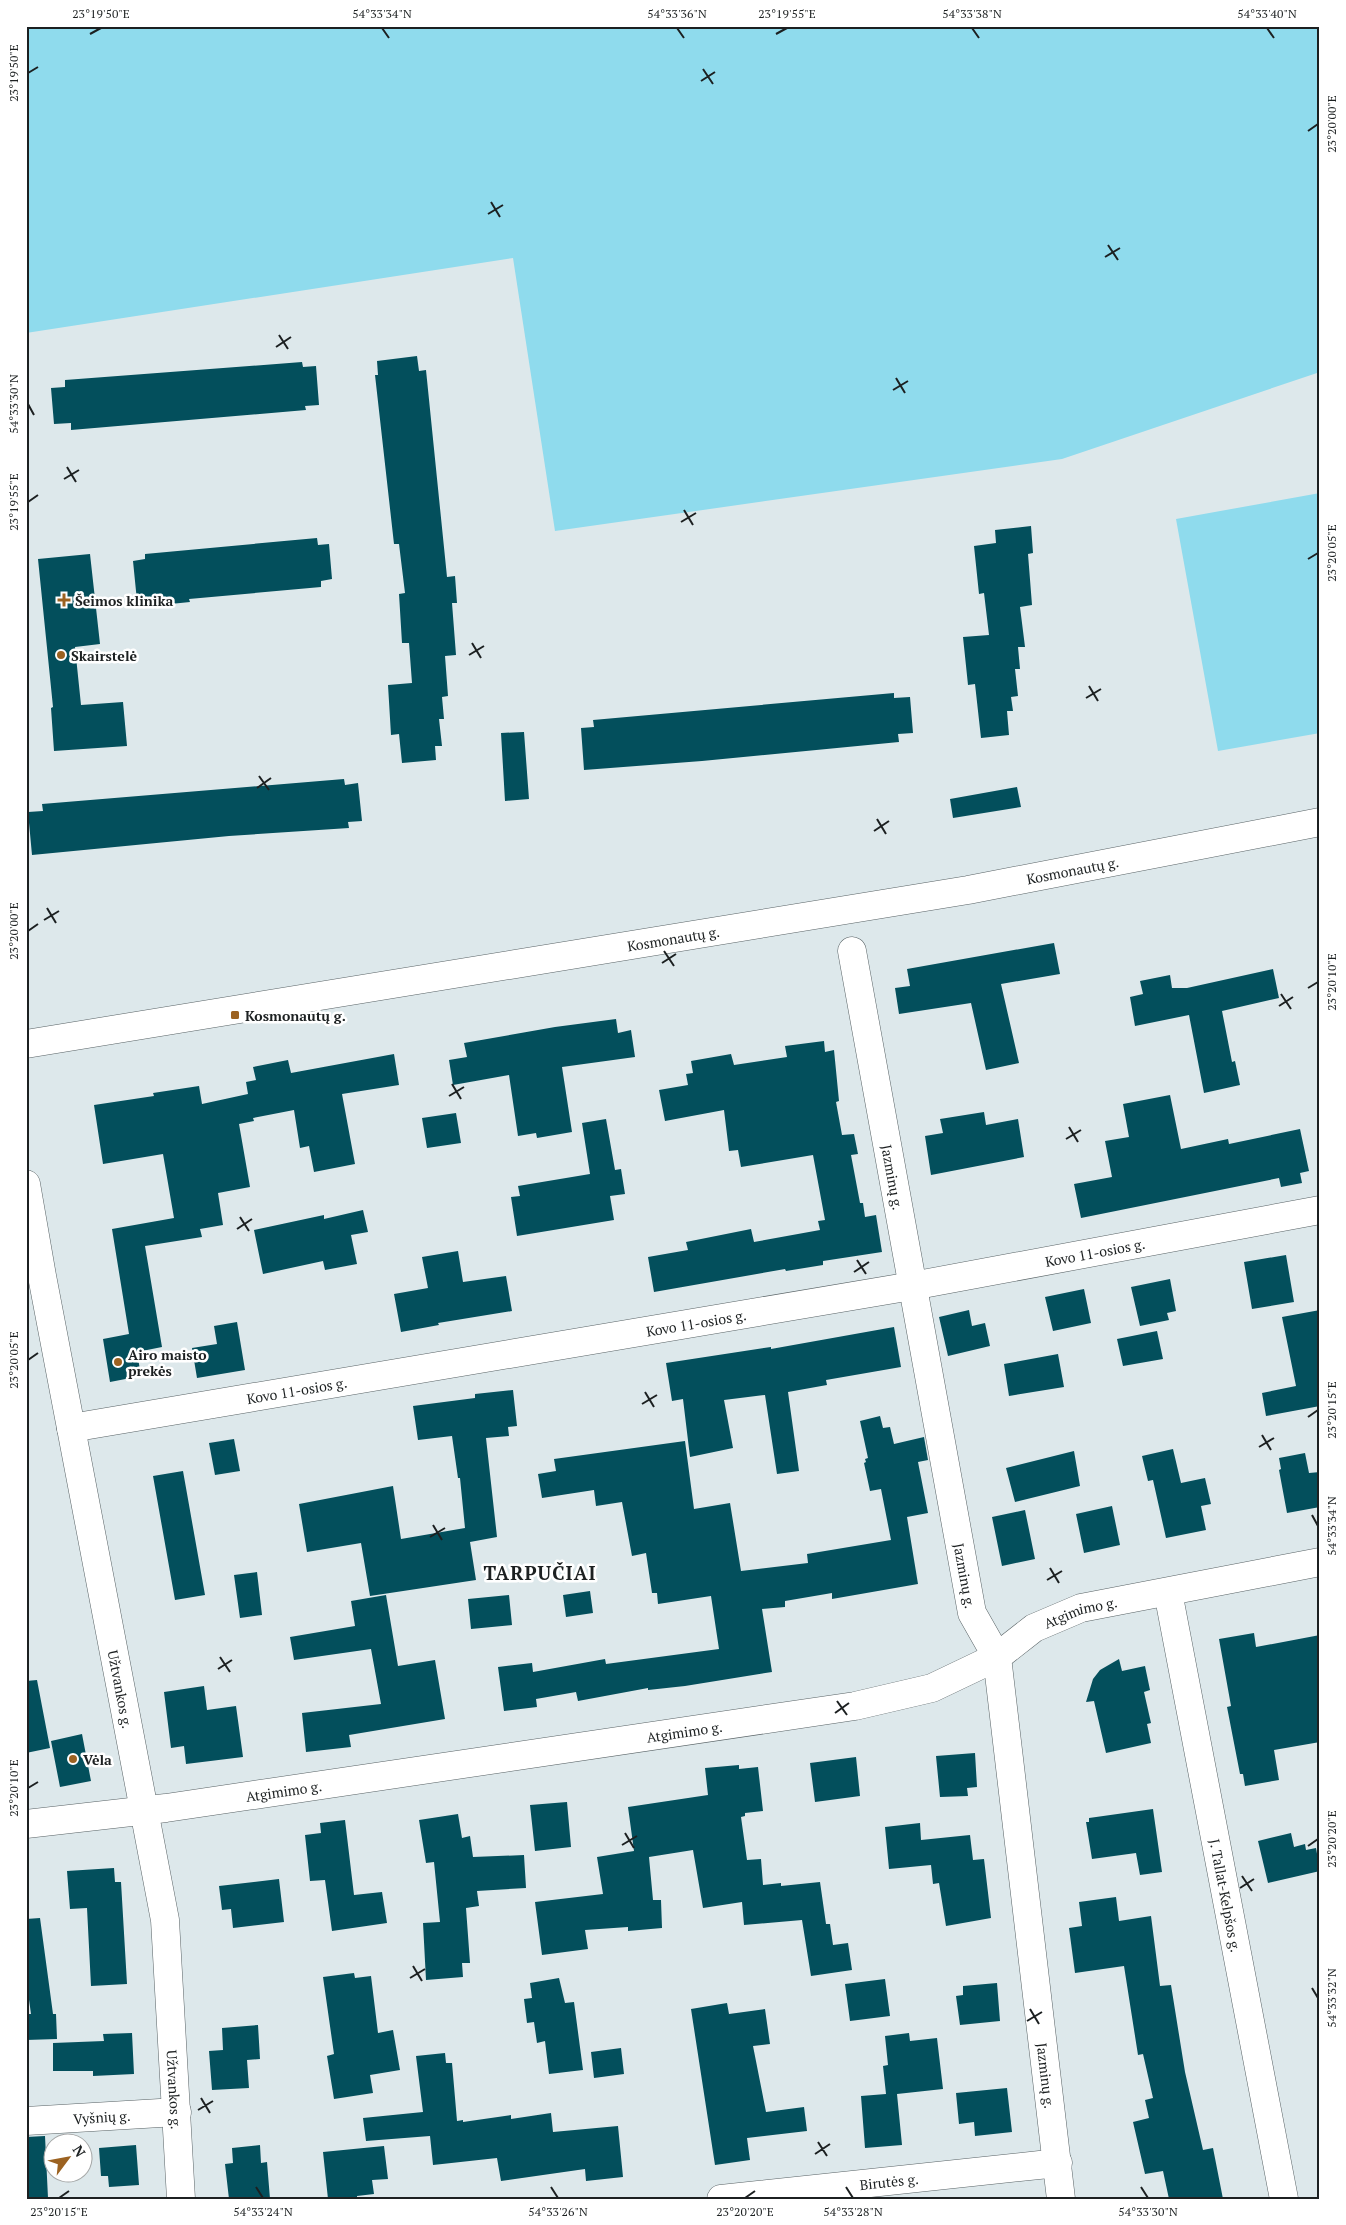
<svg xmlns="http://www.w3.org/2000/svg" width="1346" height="2225" viewBox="0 0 1346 2225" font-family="'PT Serif',serif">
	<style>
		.green { fill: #8fdbed }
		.building { fill: #034f5c }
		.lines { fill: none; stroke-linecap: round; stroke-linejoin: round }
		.minor-casing { stroke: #586265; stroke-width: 29 }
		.minor { stroke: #fff; stroke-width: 28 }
		.ticks { fill: none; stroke: #1c2021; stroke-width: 2 }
		.poi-dot { fill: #9c6221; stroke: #fff; stroke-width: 2 }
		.labels { text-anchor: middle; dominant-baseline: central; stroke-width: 5; stroke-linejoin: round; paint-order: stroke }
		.poi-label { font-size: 14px; font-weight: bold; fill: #1c2021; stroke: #fff; text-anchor: start }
		.street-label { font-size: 14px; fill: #1c2021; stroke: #fff }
		.district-label { font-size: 19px; font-weight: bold; letter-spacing: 1px; fill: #1c2021; stroke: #fff }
		.neatline { fill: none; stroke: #1c2021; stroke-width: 2 }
		.ticks-label { font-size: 12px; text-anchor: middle; fill: #1c2021 }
	</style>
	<rect width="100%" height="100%" fill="#dde8eb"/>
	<path class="green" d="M 26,26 L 1320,26 L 1320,372 L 1062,459 L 555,531 L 513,258 L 26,333 Z
		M 1320,493 L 1320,733 L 1218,751 L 1176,519 Z"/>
	<path class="building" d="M 417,356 L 419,371 L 426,370 L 447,577 L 455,576 L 457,603 L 452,603 L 456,655 L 445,656 L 448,696 L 442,697 L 444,719 L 439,719 L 442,746 L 435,746 L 436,760 L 402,763 L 399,734 L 391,735 L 388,685 L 412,683 L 409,643 L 402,643 L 399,594 L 405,593 L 399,544 L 394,544 L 375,375 L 378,375 L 377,361 Z
		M 302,362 L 303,367 L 316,366 L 319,405 L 305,406 L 306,410 L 71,430 L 71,423 L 54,424 L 51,388 L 65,387 L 65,380 Z
		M 1031,526 L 1033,553 L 1028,554 L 1032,605 L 1020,607 L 1025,647 L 1018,647 L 1020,669 L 1015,669 L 1018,696 L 1011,697 L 1013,711 L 1007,711 L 1009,735 L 981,738 L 975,684 L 968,685 L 963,637 L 989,635 L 984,593 L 979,594 L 974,546 L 996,543 L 995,530 Z
		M 317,538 L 318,545 L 329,544 L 332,579 L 321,581 L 321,587 L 189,599 L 190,602 L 151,606 L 150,599 L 137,601 L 133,561 L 145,559 L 145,554 Z
		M 90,554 L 100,644 L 75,647 L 81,705 L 123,702 L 127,746 L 54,751 L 51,708 L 53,707 L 38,559 Z
		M 894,693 L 894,698 L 910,697 L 913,733 L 898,734 L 899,742 L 702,761 L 584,770 L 581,728 L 594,727 L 593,720 Z
		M 524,732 L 529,799 L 505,801 L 501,733 Z
		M 344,779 L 345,785 L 358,783 L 362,821 L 348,822 L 349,828 L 229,836 L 32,855 L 28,812 L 43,811 L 42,804 Z
		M 1017,787 L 1021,807 L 953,818 L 950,799 Z
		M 1054,943 L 1060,974 L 1001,984 L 1019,1063 L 986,1070 L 971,1003 L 899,1014 L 895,988 L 910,986 L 907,969 Z
		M 1273,969 L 1279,998 L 1222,1011 L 1232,1062 L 1235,1061 L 1240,1085 L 1204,1093 L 1189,1015 L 1135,1026 L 1130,997 L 1143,994 L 1140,981 L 1170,975 L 1172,988 L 1187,988 Z
		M 616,1019 L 618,1033 L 631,1030 L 635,1057 L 562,1067 L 572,1132 L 537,1138 L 536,1133 L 518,1136 L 509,1075 L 453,1085 L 449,1060 L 467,1057 L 464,1043 L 555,1027 Z
		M 824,1041 L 825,1052 L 834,1050 L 839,1101 L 836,1102 L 842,1135 L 854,1134 L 858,1154 L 851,1155 L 860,1203 L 863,1203 L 865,1217 L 876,1215 L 882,1252 L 823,1261 L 823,1265 L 786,1271 L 785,1269 L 654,1292 L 648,1257 L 688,1250 L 686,1242 L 751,1229 L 754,1242 L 820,1230 L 818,1221 L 825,1220 L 813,1155 L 741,1167 L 738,1150 L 729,1151 L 724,1110 L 665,1121 L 659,1090 L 688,1085 L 686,1074 L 693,1073 L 691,1061 L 731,1054 L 734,1065 L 787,1057 L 785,1046 Z
		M 394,1054 L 399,1085 L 342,1094 L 355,1164 L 314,1172 L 309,1146 L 300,1148 L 294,1110 L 253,1118 L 254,1121 L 239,1124 L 250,1187 L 218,1193 L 223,1225 L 200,1229 L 202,1237 L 145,1246 L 162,1347 L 137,1352 L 141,1376 L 110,1382 L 103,1339 L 129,1334 L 112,1229 L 174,1218 L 163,1154 L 103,1164 L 94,1105 L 154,1096 L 153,1093 L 199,1086 L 202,1104 L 248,1094 L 246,1082 L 256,1080 L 253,1067 L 288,1060 L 291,1073 Z
		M 1170,1095 L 1181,1149 L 1228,1139 L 1229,1144 L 1300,1129 L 1309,1171 L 1300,1173 L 1302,1183 L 1281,1187 L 1279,1178 L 1081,1218 L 1074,1184 L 1112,1177 L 1105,1141 L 1129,1137 L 1123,1104 Z
		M 984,1112 L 986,1125 L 1018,1119 L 1024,1157 L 931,1175 L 925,1136 L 943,1133 L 940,1119 Z
		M 456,1113 L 461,1143 L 427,1148 L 422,1118 Z
		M 606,1119 L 615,1170 L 621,1169 L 625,1194 L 610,1196 L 614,1220 L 517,1236 L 511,1197 L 520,1196 L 518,1186 L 590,1174 L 582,1123 Z
		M 363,1210 L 368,1232 L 351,1235 L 357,1264 L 325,1270 L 323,1261 L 263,1274 L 254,1230 L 324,1215 L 324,1219 Z
		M 458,1251 L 463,1282 L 506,1276 L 512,1311 L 438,1323 L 439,1325 L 401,1332 L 394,1294 L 428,1288 L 422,1257 Z
		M 1286,1255 L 1294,1302 L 1252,1309 L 1244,1262 Z
		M 1170,1279 L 1176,1311 L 1167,1313 L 1169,1320 L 1140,1326 L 1131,1287 Z
		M 1084,1289 L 1091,1323 L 1053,1331 L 1045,1297 Z
		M 969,1310 L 972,1326 L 985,1323 L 990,1346 L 948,1356 L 939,1317 Z
		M 1320,1310 L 1320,1406 L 1266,1416 L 1262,1393 L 1296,1386 L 1282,1317 Z
		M 237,1322 L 245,1370 L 197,1378 L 192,1348 L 217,1344 L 214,1326 Z
		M 894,1327 L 901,1367 L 826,1380 L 827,1385 L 788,1392 L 799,1471 L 777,1474 L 765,1395 L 724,1400 L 733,1448 L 690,1457 L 683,1399 L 672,1401 L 666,1363 L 771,1347 L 771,1349 Z
		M 1157,1331 L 1163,1359 L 1123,1366 L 1117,1339 Z
		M 1058,1354 L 1064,1387 L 1009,1396 L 1004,1364 Z
		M 513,1390 L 517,1426 L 508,1427 L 509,1436 L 486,1438 L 497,1537 L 470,1542 L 476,1580 L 370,1596 L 361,1543 L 307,1552 L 299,1504 L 393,1486 L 401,1539 L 465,1528 L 460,1478 L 458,1478 L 452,1436 L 418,1440 L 413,1406 L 475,1398 L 475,1394 Z
		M 880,1416 L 883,1428 L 890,1427 L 894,1444 L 924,1437 L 928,1460 L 918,1462 L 928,1513 L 907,1517 L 918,1584 L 832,1599 L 832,1593 L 785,1601 L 785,1607 L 762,1609 L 772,1672 L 685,1686 L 648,1690 L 648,1688 L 578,1701 L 576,1692 L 536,1699 L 537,1707 L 504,1711 L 498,1667 L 532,1663 L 533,1672 L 605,1659 L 606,1664 L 719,1649 L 711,1596 L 658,1604 L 657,1593 L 652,1593 L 646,1553 L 632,1556 L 622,1502 L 596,1506 L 594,1490 L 542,1498 L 538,1474 L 556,1471 L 554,1459 L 685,1441 L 694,1509 L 730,1503 L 741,1571 L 808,1563 L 807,1554 L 891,1540 L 881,1489 L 870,1491 L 864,1463 L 866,1462 L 865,1459 L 868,1458 L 860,1421 Z
		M 234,1439 L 240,1471 L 215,1475 L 209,1443 Z
		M 1173,1449 L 1181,1483 L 1205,1478 L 1211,1504 L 1201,1506 L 1206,1530 L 1166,1538 L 1153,1480 L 1148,1481 L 1142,1456 Z
		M 1074,1451 L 1080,1486 L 1015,1502 L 1006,1468 Z
		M 1305,1453 L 1309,1473 L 1320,1472 L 1320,1507 L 1287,1513 L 1279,1470 L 1281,1469 L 1279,1458 Z
		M 183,1471 L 205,1595 L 175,1600 L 153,1476 Z
		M 1112,1506 L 1120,1545 L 1084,1553 L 1076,1514 Z
		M 1025,1510 L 1035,1559 L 1002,1566 L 992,1517 Z
		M 257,1572 L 262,1615 L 240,1618 L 234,1575 Z
		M 590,1591 L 593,1613 L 566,1617 L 563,1595 Z
		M 386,1595 L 398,1666 L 435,1660 L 445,1719 L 349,1735 L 351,1747 L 306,1752 L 302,1713 L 381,1704 L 371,1649 L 294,1660 L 290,1637 L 355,1626 L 351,1601 Z
		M 509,1595 L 512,1625 L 471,1629 L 468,1599 Z
		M 1254,1633 L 1256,1647 L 1320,1635 L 1320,1742 L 1274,1750 L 1279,1780 L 1245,1786 L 1243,1774 L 1240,1774 L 1227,1707 L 1231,1706 L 1219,1639 Z
		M 1119,1659 L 1122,1671 L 1145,1666 L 1150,1690 L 1144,1692 L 1151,1723 L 1147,1724 L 1151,1743 L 1106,1753 L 1094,1701 L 1086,1702 L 1093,1679 L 1100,1670 Z
		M 37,1680 L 50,1748 L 26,1753 L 26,1681 Z
		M 204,1686 L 207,1710 L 236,1706 L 243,1757 L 186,1764 L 184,1746 L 171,1748 L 164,1692 Z
		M 82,1734 L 91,1781 L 60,1787 L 51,1741 Z
		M 975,1753 L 977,1787 L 967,1788 L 968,1796 L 940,1797 L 936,1756 Z
		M 856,1757 L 860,1796 L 815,1802 L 810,1763 Z
		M 739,1765 L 739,1769 L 758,1767 L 763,1811 L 745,1813 L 745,1816 L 741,1817 L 747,1860 L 761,1859 L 763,1885 L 781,1883 L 781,1886 L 820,1882 L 826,1924 L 830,1924 L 833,1945 L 848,1943 L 852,1970 L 811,1976 L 802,1920 L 744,1925 L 742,1902 L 703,1908 L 693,1850 L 649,1857 L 653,1900 L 661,1900 L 662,1928 L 628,1931 L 628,1927 L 585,1930 L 588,1949 L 542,1955 L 535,1902 L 603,1894 L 597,1857 L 634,1851 L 628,1807 L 708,1795 L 705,1768 Z
		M 567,1802 L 571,1847 L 535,1851 L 530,1805 Z
		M 1153,1809 L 1162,1872 L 1140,1875 L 1136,1853 L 1092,1859 L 1086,1822 L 1089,1822 L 1089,1818 Z
		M 458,1814 L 462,1838 L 470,1836 L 473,1857 L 524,1855 L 526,1888 L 477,1891 L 479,1906 L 466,1908 L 470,1963 L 462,1963 L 463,1977 L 426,1980 L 423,1923 L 440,1922 L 434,1862 L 426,1863 L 419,1820 Z
		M 345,1820 L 354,1895 L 382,1892 L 387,1923 L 332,1931 L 325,1880 L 310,1881 L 305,1835 L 321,1833 L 320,1823 Z
		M 920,1823 L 921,1840 L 970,1835 L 973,1860 L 984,1859 L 991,1918 L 946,1926 L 939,1883 L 933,1884 L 931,1865 L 889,1869 L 885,1827 Z
		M 1291,1833 L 1294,1847 L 1305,1844 L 1306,1850 L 1316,1848 L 1320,1871 L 1268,1883 L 1258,1841 Z
		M 114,1868 L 115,1882 L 121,1882 L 127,1984 L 91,1986 L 87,1908 L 70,1909 L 67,1871 Z
		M 279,1879 L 284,1922 L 233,1928 L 231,1909 L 222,1910 L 219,1886 Z
		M 1116,1897 L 1119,1921 L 1151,1916 L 1160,1986 L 1171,1985 L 1185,2072 L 1203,2150 L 1213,2148 L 1223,2199 L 1169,2199 L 1163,2171 L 1145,2174 L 1133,2122 L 1149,2118 L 1145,2100 L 1153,2098 L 1143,2054 L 1138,2055 L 1124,1966 L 1075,1973 L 1069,1928 L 1082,1926 L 1079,1902 Z
		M 40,1918 L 53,2014 L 56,2014 L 57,2039 L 26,2040 L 26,2014 L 31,2014 L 26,1978 L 26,1919 Z
		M 354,1973 L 355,1978 L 371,1976 L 378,2033 L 393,2030 L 400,2070 L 370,2075 L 373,2093 L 334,2099 L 327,2056 L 334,2054 L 323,1977 Z
		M 559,1978 L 565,2003 L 574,2002 L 583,2070 L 549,2074 L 545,2041 L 537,2043 L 534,2022 L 527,2023 L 524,1999 L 532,1998 L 530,1983 Z
		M 885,1979 L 890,2016 L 850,2021 L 845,1984 Z
		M 997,1983 L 1000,2021 L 960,2025 L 956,1996 L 963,1995 L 963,1986 Z
		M 727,2003 L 729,2014 L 765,2009 L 770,2044 L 753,2046 L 766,2112 L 804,2107 L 807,2131 L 747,2138 L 750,2160 L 715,2165 L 691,2009 Z
		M 258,2025 L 260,2059 L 247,2060 L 249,2088 L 212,2090 L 209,2051 L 223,2050 L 222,2028 Z
		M 132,2033 L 134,2074 L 93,2076 L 93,2071 L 53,2071 L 53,2043 L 104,2041 L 103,2034 Z
		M 909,2033 L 910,2041 L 937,2038 L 943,2089 L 897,2094 L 902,2145 L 865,2148 L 861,2096 L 886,2094 L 883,2066 L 888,2065 L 885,2036 Z
		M 621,2048 L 624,2074 L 594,2078 L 591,2052 Z
		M 445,2053 L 446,2063 L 452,2063 L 457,2121 L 463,2120 L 463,2122 L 511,2115 L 511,2119 L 551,2113 L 553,2132 L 618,2126 L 623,2177 L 586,2181 L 585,2169 L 501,2181 L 497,2158 L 433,2165 L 430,2136 L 366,2141 L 363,2118 L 423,2112 L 416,2056 Z
		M 1007,2088 L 1012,2132 L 975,2136 L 974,2122 L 959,2124 L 956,2093 Z
		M 45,2136 L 48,2198 L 26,2199 L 26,2137 Z
		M 136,2145 L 139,2185 L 109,2187 L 108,2176 L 101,2176 L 99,2148 Z
		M 260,2145 L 261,2163 L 267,2162 L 270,2199 L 229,2199 L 225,2164 L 233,2163 L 232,2148 Z
		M 384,2146 L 388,2179 L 372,2180 L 374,2194 L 357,2196 L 357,2199 L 328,2199 L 323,2152 Z"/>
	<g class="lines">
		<g class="minor-casing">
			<g id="minor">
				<path id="s1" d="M 852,951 L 972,1613 L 997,1657 L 1061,2199"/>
				<path id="s2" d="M 26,1044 L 968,890 L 1320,822"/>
				<path id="s3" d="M 26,1184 L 42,1276 L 165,1920 L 181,2199"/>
				<path id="s4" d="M 71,1428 L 912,1286 L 1320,1210"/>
				<path id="s5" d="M 1168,1592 L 1284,2199"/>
				<path id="s6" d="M 26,1824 L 166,1808 L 855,1706 L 932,1688 L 997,1657 L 1034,1628 L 1081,1608 L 1320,1562"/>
				<path id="s7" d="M 26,2121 L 177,2112"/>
				<path id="s8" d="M 721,2199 L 1058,2163"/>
			</g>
		</g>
		<use href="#minor" class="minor"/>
	</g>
	<path class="ticks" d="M 382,28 L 389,38M 677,28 L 684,38M 972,28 L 979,38M 1267,28 L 1274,38M 90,34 L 101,28M 776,34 L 787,28M 703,69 L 713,84M 28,73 L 38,67M 701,81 L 715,72M 1308,131 L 1318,124M 491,202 L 500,217M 488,214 L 503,205M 1108,245 L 1118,260M 1105,257 L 1120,248M 279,335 L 288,349M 276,347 L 291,337M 896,378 L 905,393M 893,390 L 908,381M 28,404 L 34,415M 67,467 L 76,482M 64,479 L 79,470M 28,502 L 38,495M 684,510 L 693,525M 681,522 L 696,513M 1308,559 L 1318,553M 472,643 L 481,658M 469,655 L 484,646M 1089,686 L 1098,701M 1086,698 L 1101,689M 259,776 L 269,790M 257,788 L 271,778M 877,819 L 886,834M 874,831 L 889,821M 47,908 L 56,923M 44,920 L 59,911M 28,931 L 38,924M 664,951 L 674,966M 662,963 L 676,954M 1308,988 L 1318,982M 1281,994 L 1291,1009M 1279,1006 L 1293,997M 452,1084 L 461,1099M 449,1096 L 464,1087M 1069,1127 L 1078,1142M 1066,1139 L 1081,1130M 240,1217 L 249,1231M 237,1229 L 252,1219M 857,1260 L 866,1274M 854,1272 L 869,1262M 28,1360 L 38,1353M 645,1392 L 654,1407M 642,1404 L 657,1395M 1308,1417 L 1318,1410M 1262,1435 L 1271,1450M 1259,1447 L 1274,1438M 1312,1515 L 1318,1526M 433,1525 L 442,1540M 430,1537 L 445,1528M 1050,1568 L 1059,1583M 1047,1580 L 1062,1571M 220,1657 L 230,1672M 218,1669 L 232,1660M 837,1701 L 847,1715M 835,1713 L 849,1703M 28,1788 L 38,1782M 625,1833 L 634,1848M 622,1845 L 637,1836M 1308,1846 L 1318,1839M 1242,1876 L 1252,1891M 1240,1888 L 1254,1879M 413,1966 L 422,1981M 410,1978 L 425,1969M 1312,1988 L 1318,1998M 1030,2009 L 1039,2024M 1027,2021 L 1042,2012M 201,2098 L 210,2113M 198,2110 L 213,2101M 818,2142 L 827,2156M 815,2154 L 830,2144M 256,2187 L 263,2198M 551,2187 L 558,2198M 846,2187 L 853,2198M 1141,2187 L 1148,2198M 59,2198 L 69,2191M 745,2198 L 755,2191"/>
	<g class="poi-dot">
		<path d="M61.5 592.5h5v5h5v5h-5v5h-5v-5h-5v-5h5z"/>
		<circle cx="61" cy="655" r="5"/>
		<rect x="230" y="1010" width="10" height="10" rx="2.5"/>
		<circle cx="118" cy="1362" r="5"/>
		<circle cx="73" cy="1759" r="5"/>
	</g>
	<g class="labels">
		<g class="poi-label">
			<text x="75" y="600">Šeimos klinika</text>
			<text x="71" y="655">Skairstelė</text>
			<text x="245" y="1015">Kosmonautų g.</text>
			<text x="128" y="1354">Airo maisto<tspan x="128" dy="16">prekės</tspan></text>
			<text x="83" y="1759">Vėla</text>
		</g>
		<g class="street-label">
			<text stroke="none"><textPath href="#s2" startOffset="1061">Kosmonautų g.</textPath></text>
			<text stroke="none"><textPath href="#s2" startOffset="656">Kosmonautų g.</textPath></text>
			<text stroke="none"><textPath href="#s1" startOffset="230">Jazminų g.</textPath></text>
			<text stroke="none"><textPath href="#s4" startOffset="1039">Kovo 11-osios g.</textPath></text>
			<text stroke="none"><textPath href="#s4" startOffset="634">Kovo 11-osios g.</textPath></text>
			<text stroke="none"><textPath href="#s4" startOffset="229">Kovo 11-osios g.</textPath></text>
			<text stroke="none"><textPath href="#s1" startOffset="635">Jazminų g.</textPath></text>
			<text stroke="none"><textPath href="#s6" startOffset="1085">Atgimimo g.</textPath></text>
			<text stroke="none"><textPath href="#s3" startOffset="514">Užtvankos g.</textPath></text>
			<text stroke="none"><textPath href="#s6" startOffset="665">Atgimimo g.</textPath></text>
			<text stroke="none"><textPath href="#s6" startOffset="260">Atgimimo g.</textPath></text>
			<text stroke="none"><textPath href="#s5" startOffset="309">J. Tallat-Kelpšos g.</textPath></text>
			<text stroke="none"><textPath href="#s1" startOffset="1145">Jazminų g.</textPath></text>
			<text stroke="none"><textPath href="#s3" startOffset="919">Užtvankos g.</textPath></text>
			<text stroke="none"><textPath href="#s7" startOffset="76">Vyšnių g.</textPath></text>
			<text stroke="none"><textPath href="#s8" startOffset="169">Birutės g.</textPath></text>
		</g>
		<g class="district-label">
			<text x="540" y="1572">TARPUČIAI</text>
		</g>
	</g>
	<rect width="1346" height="2225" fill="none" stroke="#ffffff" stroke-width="55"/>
	<g transform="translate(68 2158) rotate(58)"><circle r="24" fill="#ffffff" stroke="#a4a6a6"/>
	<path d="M0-4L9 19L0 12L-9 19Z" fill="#9c6221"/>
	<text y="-8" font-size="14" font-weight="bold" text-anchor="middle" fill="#1c2021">N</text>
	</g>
	<rect x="28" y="28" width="1290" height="2170" class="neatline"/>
	<g class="ticks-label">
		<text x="101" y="18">23°19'50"E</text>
		<text x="382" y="18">54°33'34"N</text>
		<text x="677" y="18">54°33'36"N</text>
		<text x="787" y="18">23°19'55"E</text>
		<text x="972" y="18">54°33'38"N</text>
		<text x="1267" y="18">54°33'40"N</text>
		<text transform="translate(14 73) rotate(-90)" y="4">23°19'50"E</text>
		<text transform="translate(1332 124) rotate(-90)" y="4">23°20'00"E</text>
		<text transform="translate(14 404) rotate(-90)" y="4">54°33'30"N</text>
		<text transform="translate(14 502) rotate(-90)" y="4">23°19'55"E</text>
		<text transform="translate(1332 553) rotate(-90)" y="4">23°20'05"E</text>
		<text transform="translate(14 931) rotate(-90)" y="4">23°20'00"E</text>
		<text transform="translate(1332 982) rotate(-90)" y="4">23°20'10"E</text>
		<text transform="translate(14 1360) rotate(-90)" y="4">23°20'05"E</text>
		<text transform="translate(1332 1410) rotate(-90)" y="4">23°20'15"E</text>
		<text transform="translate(1332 1526) rotate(-90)" y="4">54°33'34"N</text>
		<text transform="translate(14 1788) rotate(-90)" y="4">23°20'10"E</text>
		<text transform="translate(1332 1839) rotate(-90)" y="4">23°20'20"E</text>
		<text transform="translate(1332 1998) rotate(-90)" y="4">54°33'32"N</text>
		<text x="59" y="2216">23°20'15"E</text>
		<text x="263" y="2216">54°33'24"N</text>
		<text x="558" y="2216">54°33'26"N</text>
		<text x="745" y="2216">23°20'20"E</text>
		<text x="853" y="2216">54°33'28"N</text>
		<text x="1148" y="2216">54°33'30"N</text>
	</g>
</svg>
